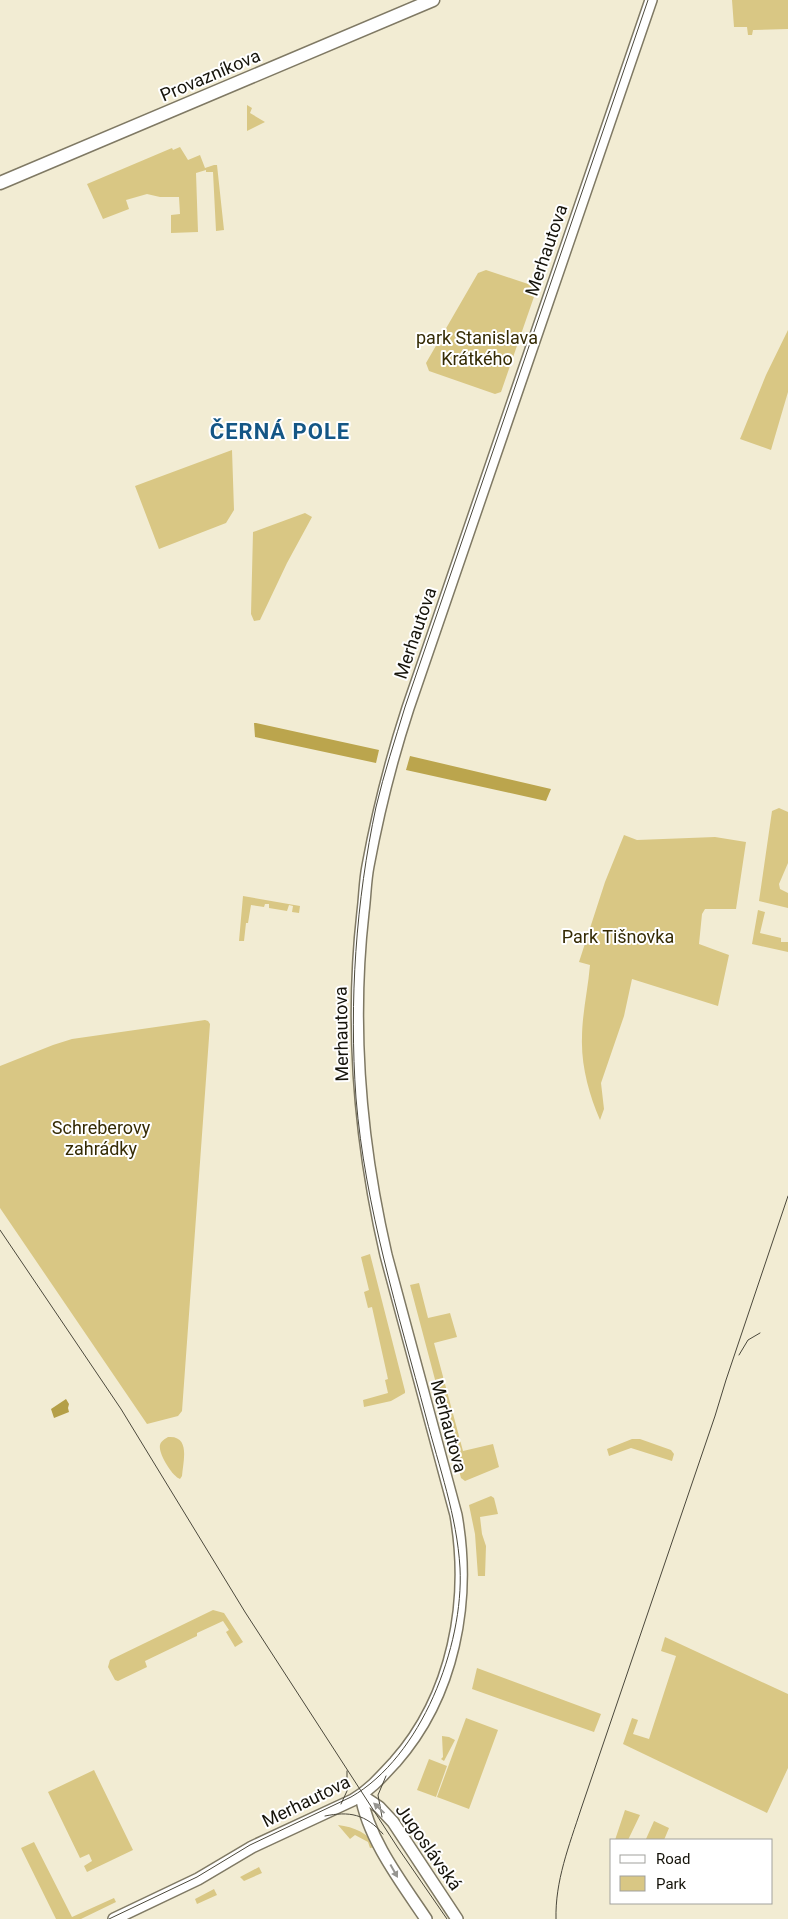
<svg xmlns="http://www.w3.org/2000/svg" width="788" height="1919" viewBox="0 0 788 1919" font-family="Roboto,sans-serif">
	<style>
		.green { fill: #d9c784 }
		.forest { fill: #bba54d }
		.water { fill: #b49f47 }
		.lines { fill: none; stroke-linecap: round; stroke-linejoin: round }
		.tertiary-casing { stroke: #7f7964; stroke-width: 14 }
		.secondary-casing { stroke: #7f7964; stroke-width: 15 }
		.tertiary { stroke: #fff; stroke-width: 11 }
		.secondary { stroke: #fff; stroke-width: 12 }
		.tram { stroke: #4b483b; stroke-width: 1 }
		.oneway { fill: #969591 }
		.labels { text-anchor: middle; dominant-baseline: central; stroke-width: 4; stroke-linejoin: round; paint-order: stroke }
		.street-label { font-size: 18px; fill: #15130a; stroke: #fff }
		.park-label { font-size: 18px; fill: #352b04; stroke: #fff }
		.district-label { font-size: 22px; font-weight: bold; letter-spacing: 1px; fill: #145685; stroke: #fff }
	</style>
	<rect width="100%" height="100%" fill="#f2ecd3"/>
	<path class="green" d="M 732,0 L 788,0 L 788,29 L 753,30 L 752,35 L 748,35 L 747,27 L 734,27 Z
		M 247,105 L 252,108 L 250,113 L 265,122 L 247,131 Z
		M 180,147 L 188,160 L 200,155 L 205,168 L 214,165 L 217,165 L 224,230 L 216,231 L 213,172 L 206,172 L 206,170 L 196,173 L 198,232 L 171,233 L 171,215 L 180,214 L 179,197 L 160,197 L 147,194 L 126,200 L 129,209 L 103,219 L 87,184 L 172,148 L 173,150 Z
		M 486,270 L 534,286 L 536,291 L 501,392 L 495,394 L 429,371 L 426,363 L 478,273 Z
		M 788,330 L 788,392 L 771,450 L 740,439 L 766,375 Z
		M 232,450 L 234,510 L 226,523 L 159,549 L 135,486 Z
		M 305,513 L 312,517 L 287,563 L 260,620 L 254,621 L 251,614 L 253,532 Z
		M 779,808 L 788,812 L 788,863 L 779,884 L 780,889 L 788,893 L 788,908 L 759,901 L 772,811 Z
		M 624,835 L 637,840 L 715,837 L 746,842 L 736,909 L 705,909 L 702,914 L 699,944 L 729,955 L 718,1006 L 632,979 L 624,1016 L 601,1083 L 604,1109 L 600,1120 C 589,1095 581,1065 582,1038 C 582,1014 588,989 590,965 L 579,962 L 605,882 Z
		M 243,896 L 300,906 L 299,913 L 292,912 L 293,906 L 289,905 L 287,911 L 269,908 L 269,904 L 265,904 L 264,907 L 251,905 L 248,923 L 246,923 L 244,941 L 239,941 Z
		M 758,910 L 765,912 L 760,933 L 781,938 L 781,942 L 788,942 L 788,952 L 752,944 Z
		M 205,1020 L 208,1021 L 210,1024 L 182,1411 L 178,1416 L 147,1424 L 0,1208 L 0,1066 L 53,1045 L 72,1039 Z
		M 370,1254 L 405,1391 L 405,1393 L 391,1401 L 364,1407 L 363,1400 L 388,1393 L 385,1380 L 388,1379 L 372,1307 L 368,1308 L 364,1292 L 369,1290 L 361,1257 Z
		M 419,1283 L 428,1318 L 450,1313 L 457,1337 L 434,1343 L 463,1451 L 493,1444 L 499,1467 L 465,1481 L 461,1478 L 410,1285 Z
		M 168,1437 C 191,1435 183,1462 182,1476 L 180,1479 C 173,1477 158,1454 160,1445 C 161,1441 165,1439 168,1437 Z
		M 632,1439 L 640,1439 L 671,1450 L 674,1454 L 672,1461 L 631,1448 L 609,1456 L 607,1449 Z
		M 491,1496 L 494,1498 L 498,1514 L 480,1517 L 482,1534 L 486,1546 L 485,1576 L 478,1576 L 475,1534 L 469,1505 Z
		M 213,1610 L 224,1613 L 243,1642 L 235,1647 L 226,1632 L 229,1630 L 223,1621 L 197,1633 L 197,1636 L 145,1661 L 147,1667 L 118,1681 L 115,1680 L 108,1667 L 110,1660 Z
		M 665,1637 L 788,1694 L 788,1768 L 767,1813 L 623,1744 L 632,1718 L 638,1720 L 633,1734 L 649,1739 L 676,1656 L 661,1651 Z
		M 477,1668 L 601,1714 L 594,1732 L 472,1689 Z
		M 466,1718 L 498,1730 L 469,1809 L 437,1797 Z
		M 442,1736 L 449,1737 L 455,1740 L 444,1761 L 441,1759 L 443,1757 Z
		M 429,1759 L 447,1766 L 436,1797 L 417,1790 Z
		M 94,1770 L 133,1850 L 87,1872 L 84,1866 L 92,1861 L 89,1854 L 80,1858 L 48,1792 Z
		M 625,1810 L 640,1815 L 628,1840 L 615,1840 Z
		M 654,1821 L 669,1828 L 664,1840 L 646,1839 Z
		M 338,1825 C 354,1827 369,1833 376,1847 L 370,1848 L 368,1842 L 355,1835 L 350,1839 Z
		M 34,1842 L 72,1917 L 114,1898 L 116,1902 L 81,1919 L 56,1919 L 21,1848 Z
		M 259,1867 L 262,1873 L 244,1881 L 240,1877 Z
		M 214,1889 L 217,1895 L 197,1904 L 195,1899 Z"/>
	<path class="forest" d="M 254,723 L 256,723 L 379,750 L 376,763 L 255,737 Z
		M 410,756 L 551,789 L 546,801 L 406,770 Z"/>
	<path class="water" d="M 66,1399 L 69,1404 L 68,1408 L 69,1412 L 54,1418 L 51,1409 Z"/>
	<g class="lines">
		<g class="tertiary-casing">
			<path id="tertiary" d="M 361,1795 L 379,1807 L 393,1822 L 457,1919
				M 361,1795 C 368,1839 402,1883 426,1919
				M 114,1919 L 198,1879 L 252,1847 L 353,1800 C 370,1790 382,1776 395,1762 C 454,1695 471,1601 456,1515 L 386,1255 C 360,1142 350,1027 363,912 C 365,897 365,881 368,866 C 378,812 391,760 408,708 L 651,0"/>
		</g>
		<g class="secondary-casing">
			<path id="secondary" d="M 0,183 L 433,0"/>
		</g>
		<use href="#tertiary" class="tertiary"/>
		<use href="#secondary" class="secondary"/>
		<path class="tram" d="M 0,1230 L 121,1409 L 245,1612 L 398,1848 L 447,1919
			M 739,1355 L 748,1340 L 760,1333
			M 341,1804 L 347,1791 L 347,1771
			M 325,1816 C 349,1811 366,1814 383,1834
			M 382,1817 L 378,1795 L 386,1776
			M 109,1919 L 197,1877 L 250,1845 L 351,1797 C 421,1757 464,1646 460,1568 C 457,1516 439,1467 426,1417 C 398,1312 365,1207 356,1098 C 349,1001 356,901 376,807 C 384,773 395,740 405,707 L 648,0
			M 556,1919 C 555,1881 569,1846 581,1809 L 715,1416 L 726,1380 L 788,1196"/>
	</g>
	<defs><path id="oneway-solid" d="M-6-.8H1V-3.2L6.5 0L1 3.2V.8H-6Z" transform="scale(1.25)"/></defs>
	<g class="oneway">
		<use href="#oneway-solid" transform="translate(379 1808) rotate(-137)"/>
		<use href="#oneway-solid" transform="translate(394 1871) rotate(61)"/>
	</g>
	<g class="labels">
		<g class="street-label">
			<text transform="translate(210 75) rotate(-23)">Provazníkova</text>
			<text transform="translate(546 250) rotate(-71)">Merhautova</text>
			<text transform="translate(415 633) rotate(-71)">Merhautova</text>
			<text transform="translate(341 1034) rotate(-91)">Merhautova</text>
			<text transform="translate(449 1426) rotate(75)">Merhautova</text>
			<text transform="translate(306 1801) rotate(-26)">Merhautova</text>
			<text transform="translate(429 1847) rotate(55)">Jugoslávská</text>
		</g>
		<g class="park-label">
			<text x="477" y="337">park Stanislava<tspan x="477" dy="21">Krátkého</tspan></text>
			<text x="618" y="936">Park Tišnovka</text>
			<text x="101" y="1127">Schreberovy<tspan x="101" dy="21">zahrádky</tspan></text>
		</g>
		<g class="district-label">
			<text x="280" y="431">ČERNÁ POLE</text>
		</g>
	</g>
	<rect x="610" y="1839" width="162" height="65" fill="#ffffff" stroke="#a1a19d"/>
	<rect x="620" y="1855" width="25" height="8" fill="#ffffff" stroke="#a1a19d"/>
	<text x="656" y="1864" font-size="15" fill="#15130a">Road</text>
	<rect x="620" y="1876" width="25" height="15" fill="#d9c784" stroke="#a1a19d"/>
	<text x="656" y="1889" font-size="15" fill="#15130a">Park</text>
</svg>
